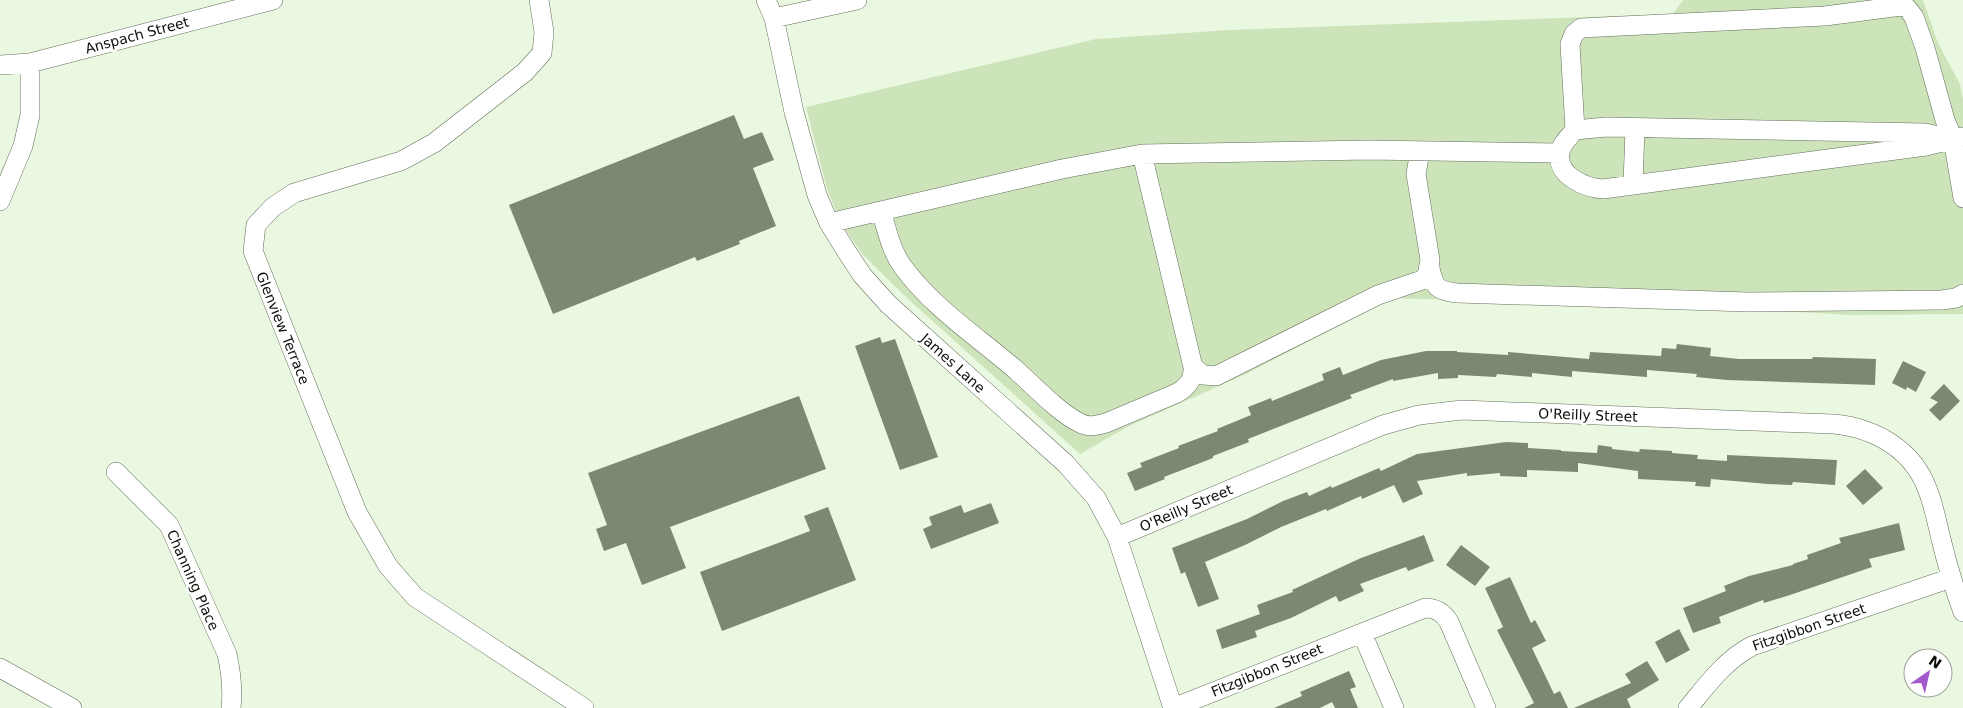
<svg xmlns="http://www.w3.org/2000/svg" width="1963" height="708" viewBox="0 0 1963 708" font-family="'DejaVu Sans',sans-serif">
	<style>
		.green { fill: #cde4bb }
		.building { fill: #7c8873 }
		.lines { fill: none; stroke-linecap: round; stroke-linejoin: round }
		.minor-casing { stroke: #636e5a; stroke-width: 20 }
		.minor { stroke: #fff; stroke-width: 19 }
		.labels { text-anchor: middle; dominant-baseline: central; stroke-width: 5; stroke-linejoin: round; paint-order: stroke }
		.street-label { font-size: 14px; fill: #0a0f07; stroke: #fff }
	</style>
	<rect width="100%" height="100%" fill="#ebf8e1"/>
	<path class="green" d="M 1683,0 L 1923,0 L 1938,43 L 1960,84 L 1963,99 L 1963,314 L 1851,315 L 1765,310 L 1391,298 L 1246,374 L 1127,427 L 1080,454 L 907,298 L 863,255 L 841,223 L 827,189 L 806,107 L 1096,39 L 1229,30 L 1673,14 Z"/>
	<path class="building" d="M 734,115 L 744,139 L 762,132 L 774,160 L 753,168 L 776,226 L 739,241 L 740,244 L 697,261 L 695,257 L 553,314 L 509,205 Z
		M 880,337 L 882,343 L 895,339 L 938,457 L 900,470 L 855,346 Z
		M 1677,344 L 1711,348 L 1710,356 L 1739,359 L 1812,359 L 1813,357 L 1876,359 L 1875,385 L 1727,380 L 1696,377 L 1697,374 L 1647,370 L 1647,377 L 1572,371 L 1572,377 L 1532,373 L 1532,377 L 1497,374 L 1496,377 L 1458,375 L 1458,378 L 1438,379 L 1438,373 L 1393,381 L 1393,379 L 1350,395 L 1352,398 L 1248,439 L 1249,442 L 1213,456 L 1213,458 L 1164,477 L 1165,479 L 1135,491 L 1127,473 L 1142,467 L 1140,463 L 1179,448 L 1178,446 L 1218,431 L 1217,429 L 1251,415 L 1248,407 L 1271,398 L 1272,401 L 1324,380 L 1322,374 L 1340,367 L 1343,375 L 1381,360 L 1426,351 L 1457,351 L 1457,352 L 1508,355 L 1508,352 L 1589,359 L 1590,352 L 1661,356 L 1662,348 L 1676,349 Z
		M 1903,361 L 1926,372 L 1916,392 L 1907,387 L 1906,390 L 1892,383 Z
		M 1944,384 L 1960,401 L 1940,421 L 1929,410 L 1938,402 L 1930,398 Z
		M 799,396 L 826,469 L 670,527 L 686,568 L 642,585 L 626,543 L 604,551 L 596,529 L 607,525 L 588,473 Z
		M 1506,442 L 1528,443 L 1528,448 L 1561,450 L 1561,451 L 1597,453 L 1598,445 L 1612,447 L 1612,449 L 1639,452 L 1640,449 L 1672,451 L 1672,453 L 1698,455 L 1697,459 L 1727,461 L 1727,455 L 1837,460 L 1835,485 L 1793,482 L 1792,485 L 1768,484 L 1711,479 L 1710,487 L 1695,486 L 1696,482 L 1638,479 L 1638,471 L 1578,463 L 1578,472 L 1527,470 L 1527,477 L 1500,476 L 1500,473 L 1467,476 L 1467,473 L 1417,481 L 1423,494 L 1403,503 L 1394,485 L 1362,499 L 1361,496 L 1327,511 L 1326,509 L 1281,527 L 1245,545 L 1205,562 L 1219,599 L 1198,607 L 1185,572 L 1181,574 L 1172,548 L 1247,519 L 1283,501 L 1307,492 L 1309,496 L 1331,486 L 1332,488 L 1379,468 L 1381,471 L 1417,454 Z
		M 1865,469 L 1883,488 L 1863,505 L 1846,486 Z
		M 991,503 L 999,523 L 931,549 L 923,529 L 932,525 L 929,517 L 961,505 L 964,513 Z
		M 828,507 L 856,580 L 722,631 L 700,572 L 810,531 L 804,516 Z
		M 1899,523 L 1905,550 L 1869,559 L 1872,567 L 1790,595 L 1764,603 L 1763,600 L 1719,617 L 1721,623 L 1693,633 L 1683,608 L 1726,591 L 1724,586 L 1749,576 L 1793,565 L 1793,564 L 1808,559 L 1807,555 L 1841,543 L 1839,538 Z
		M 1424,535 L 1434,561 L 1408,571 L 1406,567 L 1360,584 L 1364,591 L 1339,602 L 1336,596 L 1291,618 L 1255,631 L 1257,637 L 1222,649 L 1216,630 L 1260,614 L 1257,605 L 1293,592 L 1292,590 L 1361,558 Z
		M 1461,545 L 1490,567 L 1475,586 L 1446,565 Z
		M 1510,577 L 1531,623 L 1535,620 L 1546,641 L 1532,648 L 1554,694 L 1560,691 L 1568,708 L 1524,708 L 1534,703 L 1497,630 L 1503,627 L 1485,588 Z
		M 1679,629 L 1690,650 L 1666,663 L 1655,642 Z
		M 1647,661 L 1659,680 L 1627,699 L 1631,708 L 1574,708 L 1631,683 L 1625,674 Z
		M 1349,671 L 1356,687 L 1350,689 L 1358,708 L 1335,708 L 1332,702 L 1320,708 L 1274,708 L 1302,696 L 1300,692 Z"/>
	<g class="lines">
		<g class="minor-casing">
			<path id="minor" d="M 539,0 L 544,32 L 542,53 L 525,72 L 434,143 L 401,161 L 294,193 L 273,207 L 256,225 L 253,251 L 357,512 L 388,566 L 415,597 L 584,708
				M 766,0 L 774,18 L 794,112 L 817,195 L 829,223 L 845,249 L 862,275 L 888,304 L 1066,464 L 1096,498 L 1117,537 L 1173,708
				M 774,18 L 857,0
				M 0,65 L 30,63 L 273,0
				M 1575,130 L 1570,44 L 1574,34 L 1581,28 L 1825,16 L 1901,6 L 1907,8 L 1914,17 L 1925,48 L 1945,120 L 1953,139 L 1963,198
				M 1953,139 L 1925,133 L 1606,127 L 1575,130 C 1570,136 1561,144 1560,153 C 1556,176 1586,188 1603,189 L 1926,146 L 1963,137
				M 1633,184 L 1635,129
				M 0,201 L 23,146 L 30,115 L 30,63
				M 881,211 C 887,230 891,251 903,267 C 933,308 978,337 1016,370 C 1034,386 1059,413 1080,423 C 1089,428 1098,425 1106,423 L 1177,393 C 1187,387 1194,380 1193,367 L 1142,154
				M 829,223 L 1062,169 L 1142,154 L 1369,150 L 1560,153
				M 1430,268 C 1434,287 1437,291 1457,293 L 1748,302 L 1942,300 L 1956,298 L 1963,294
				M 1193,367 L 1203,375 L 1216,376 L 1378,295 L 1422,280 L 1427,275 L 1430,260 L 1416,174 L 1420,151
				M 116,472 L 169,525 L 227,654 C 231,672 233,690 231,708
				M 1117,537 L 1383,425 L 1419,415 L 1462,410 L 1834,424 C 1875,428 1914,450 1928,491 C 1934,506 1937,523 1941,539 C 1947,564 1954,588 1963,612
				M 1362,633 L 1394,708
				M 0,668 L 72,708
				M 1173,708 L 1425,608 C 1436,608 1443,612 1449,622 L 1486,708
				M 1688,708 C 1707,685 1725,660 1752,646 L 1951,578"/>
		</g>
		<use href="#minor" class="minor"/>
	</g>
	<g class="labels">
		<g class="street-label">
			<text transform="translate(137 35) rotate(-15)">Anspach Street</text>
			<text transform="translate(283 328) rotate(68)">Glenview Terrace</text>
			<text transform="translate(953 363) rotate(42)">James Lane</text>
			<text transform="translate(1588 415) rotate(2)">O'Reilly Street</text>
			<text transform="translate(1186 508) rotate(-23)">O'Reilly Street</text>
			<text transform="translate(193 580) rotate(66)">Channing Place</text>
			<text transform="translate(1809 627) rotate(-19)">Fitzgibbon Street</text>
			<text transform="translate(1267 670) rotate(-22)">Fitzgibbon Street</text>
		</g>
	</g>
	<g transform="translate(1928 673) rotate(34)"><circle r="24" fill="#ffffff" stroke="#9d9f9c"/>
	<path d="M0-4L9 19L0 12L-9 19Z" fill="#a259cc"/>
	<text y="-8" font-size="14" font-weight="bold" text-anchor="middle" fill="#0a0f07">N</text>
	</g>
</svg>
